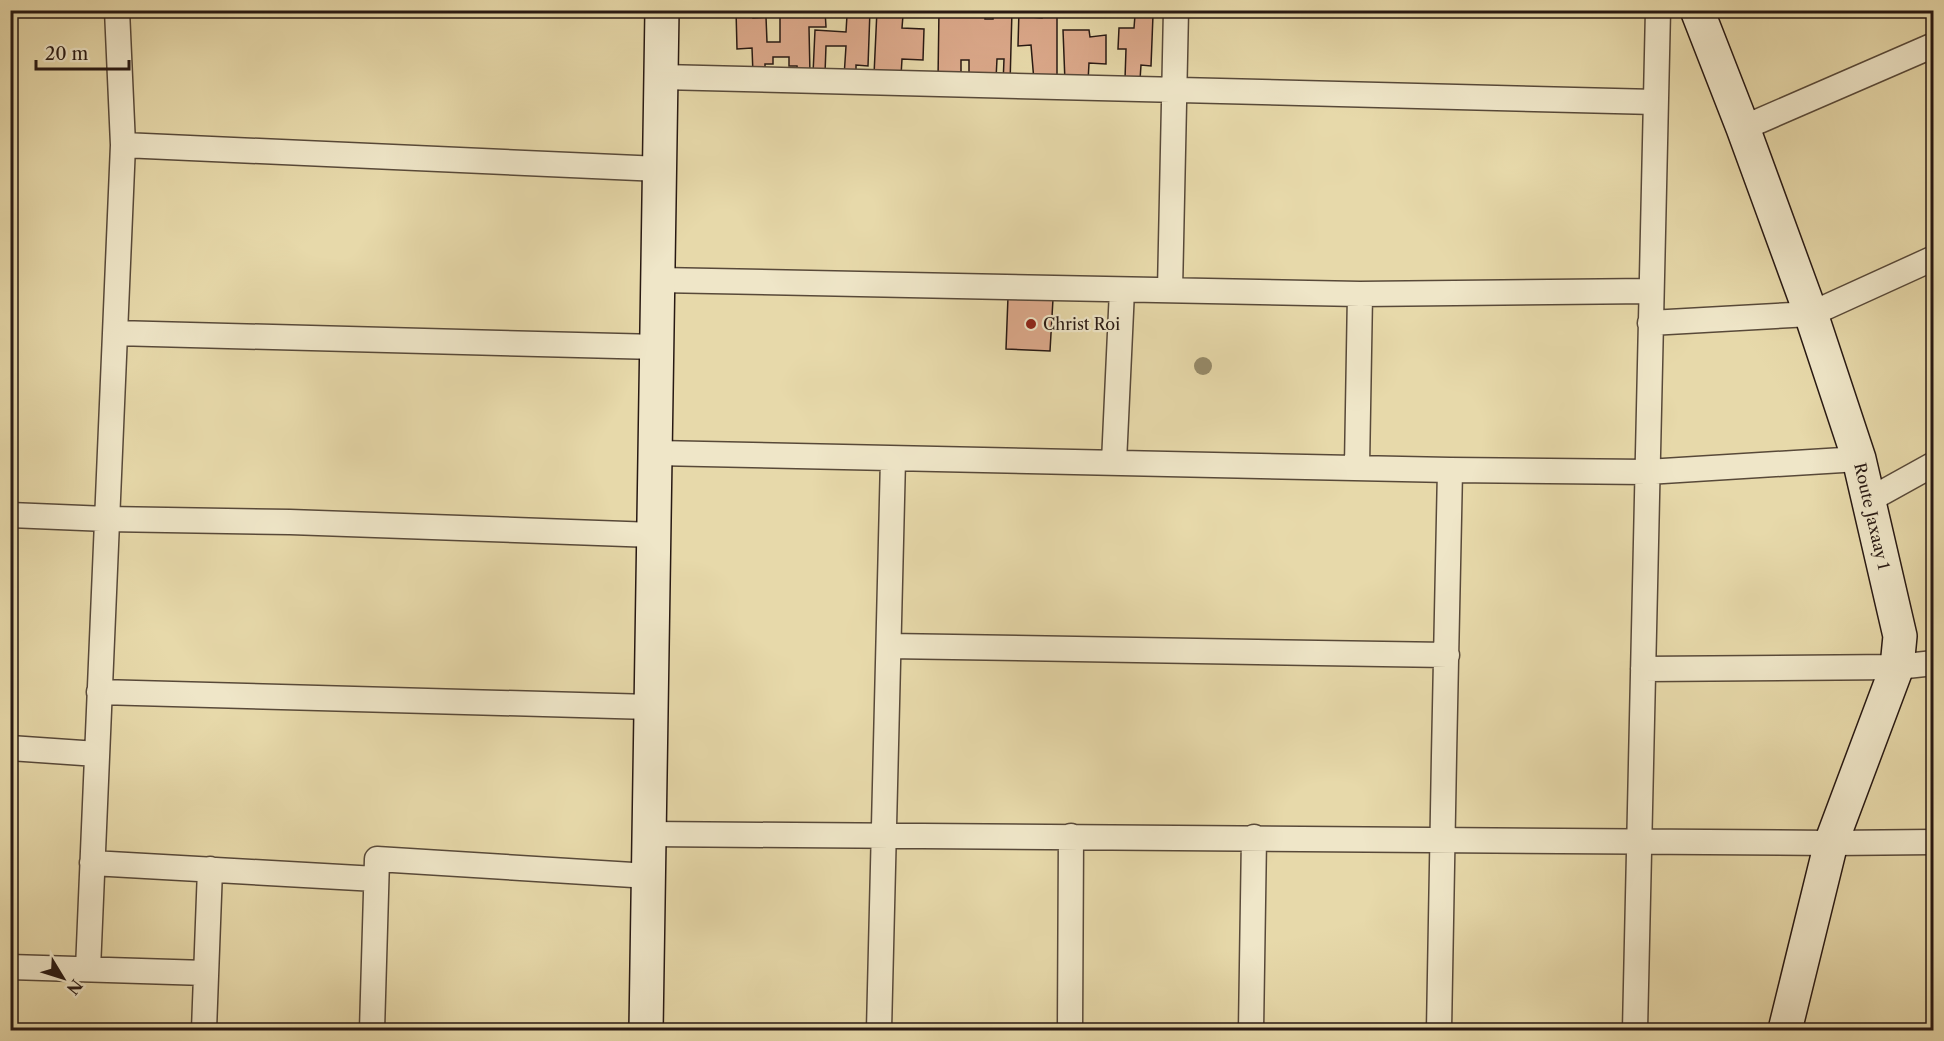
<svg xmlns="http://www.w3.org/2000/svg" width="1944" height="1041" viewBox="0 0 1944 1041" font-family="'Libre Caslon Text',serif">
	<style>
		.building { fill: #dba88a; stroke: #281913; stroke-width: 1.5 }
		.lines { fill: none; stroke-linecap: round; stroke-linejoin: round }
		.street-casing { stroke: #584939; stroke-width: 27 }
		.secondary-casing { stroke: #281913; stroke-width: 36 }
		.street { stroke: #efe6c8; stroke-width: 24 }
		.secondary { stroke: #efe6c8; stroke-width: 33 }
		.tree { fill: #968b6a }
		.poi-dot { fill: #8f2418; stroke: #efe6c8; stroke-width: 2 }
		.labels { text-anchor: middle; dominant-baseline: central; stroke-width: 4.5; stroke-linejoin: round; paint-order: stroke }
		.poi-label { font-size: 16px; fill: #281913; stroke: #efe6c8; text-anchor: start }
		.street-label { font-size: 16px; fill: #281913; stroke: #efe6c8 }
	</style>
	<rect width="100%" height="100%" fill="#e7d9aa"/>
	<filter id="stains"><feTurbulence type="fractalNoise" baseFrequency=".00333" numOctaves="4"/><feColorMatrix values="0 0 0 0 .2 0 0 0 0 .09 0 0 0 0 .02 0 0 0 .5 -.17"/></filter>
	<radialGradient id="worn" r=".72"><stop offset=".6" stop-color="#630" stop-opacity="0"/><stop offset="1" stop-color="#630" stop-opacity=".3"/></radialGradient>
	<path class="building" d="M 736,10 L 753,10 L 753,18 L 766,17 L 767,42 L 780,42 L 780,10 L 825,10 L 826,27 L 809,27 L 810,75 L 798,75 L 797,66 L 789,66 L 789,57 L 773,57 L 773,64 L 765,64 L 765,73 L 753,74 L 752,48 L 737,49 Z
		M 832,10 L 870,10 L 868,66 L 856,65 L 856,78 L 844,77 L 846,46 L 826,46 L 825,74 L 813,74 L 815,30 L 846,32 L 847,15 L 831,14 Z
		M 877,10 L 919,10 L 919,16 L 903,15 L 902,28 L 924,29 L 923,60 L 902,59 L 901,76 L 874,75 Z
		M 939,10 L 985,10 L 985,19 L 993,19 L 993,10 L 1012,10 L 1010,84 L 1003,84 L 1004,59 L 997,59 L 996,79 L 969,78 L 969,60 L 961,60 L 961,80 L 938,80 Z
		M 1019,10 L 1031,10 L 1031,17 L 1042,18 L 1042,11 L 1057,10 L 1057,81 L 1034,81 L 1031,45 L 1018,46 Z
		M 1135,15 L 1153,15 L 1151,66 L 1141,65 L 1140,80 L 1125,79 L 1126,49 L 1118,49 L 1119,28 L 1134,28 Z
		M 1063,30 L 1089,30 L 1090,37 L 1106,35 L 1106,64 L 1089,63 L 1088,82 L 1065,82 Z
		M 1008,297 L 1053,299 L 1050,351 L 1006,349 Z"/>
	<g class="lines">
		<g class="street-casing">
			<path id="street" d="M 662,77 L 1655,102
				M 1743,128 L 1934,45
				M 123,145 L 660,169
				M 659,280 L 1360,294 L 1651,291
				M 1170,290 L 1176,10
				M 1650,323 L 1811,314 L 1934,258
				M 115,333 L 658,347
				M 656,453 L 1450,470 L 1647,472 L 1859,459
				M 1114,462 L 1122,290
				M 1357,466 L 1360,294
				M 1869,500 L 1934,464
				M 10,515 L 107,519 L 290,522 L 654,535
				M 889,646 L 1447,655
				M 1643,669 L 1897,667 L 1934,663
				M 99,692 L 651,707
				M 10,748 L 97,754
				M 649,834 L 1831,843 L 1934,842
				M 92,863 L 376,879
				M 10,967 L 206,973
				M 88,969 L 123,145 L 117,10
				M 204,1030 L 210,869
				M 372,1030 L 377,859 L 649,876
				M 879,1030 L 893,459
				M 1070,1030 L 1071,836
				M 1251,1030 L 1254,837
				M 1439,1030 C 1441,843 1447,657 1450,470
				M 1635,1030 L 1658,10"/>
		</g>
		<g class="secondary-casing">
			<g id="secondary">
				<path id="s1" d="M 1697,10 L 1743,128 L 1811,314 L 1859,459 L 1900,636 L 1897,667 L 1831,843 L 1785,1030"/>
				<path d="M 646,1030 L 662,10"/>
			</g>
		</g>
		<use href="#street" class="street"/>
		<use href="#secondary" class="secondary"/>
	</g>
	<circle class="tree" cx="1203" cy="366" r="9"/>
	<circle class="poi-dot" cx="1031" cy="324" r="6"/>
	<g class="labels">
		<g class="poi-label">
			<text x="1043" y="324">Christ Roi</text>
		</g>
		<g class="street-label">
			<text stroke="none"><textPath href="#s1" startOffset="536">Route Jaxaay 1</textPath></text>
		</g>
	</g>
	<rect width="1944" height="1041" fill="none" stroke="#e7d9aa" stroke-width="36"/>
	<rect x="12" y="12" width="1920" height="1017" fill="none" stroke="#281913" stroke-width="3"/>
	<rect x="18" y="18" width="1908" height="1005" fill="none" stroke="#281913" stroke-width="1.5"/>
	<g transform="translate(63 978) rotate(128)" stroke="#efe6c8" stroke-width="4.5" paint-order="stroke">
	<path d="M0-4.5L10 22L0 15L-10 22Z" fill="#281913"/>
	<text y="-9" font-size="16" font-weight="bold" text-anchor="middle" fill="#281913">N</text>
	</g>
	<path d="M36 60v9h93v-9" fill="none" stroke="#281913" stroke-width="3"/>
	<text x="45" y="60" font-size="18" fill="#281913" stroke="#efe6c8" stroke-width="4.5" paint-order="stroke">20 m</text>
	<rect width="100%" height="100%" filter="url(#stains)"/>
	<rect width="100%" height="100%" fill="url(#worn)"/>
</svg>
